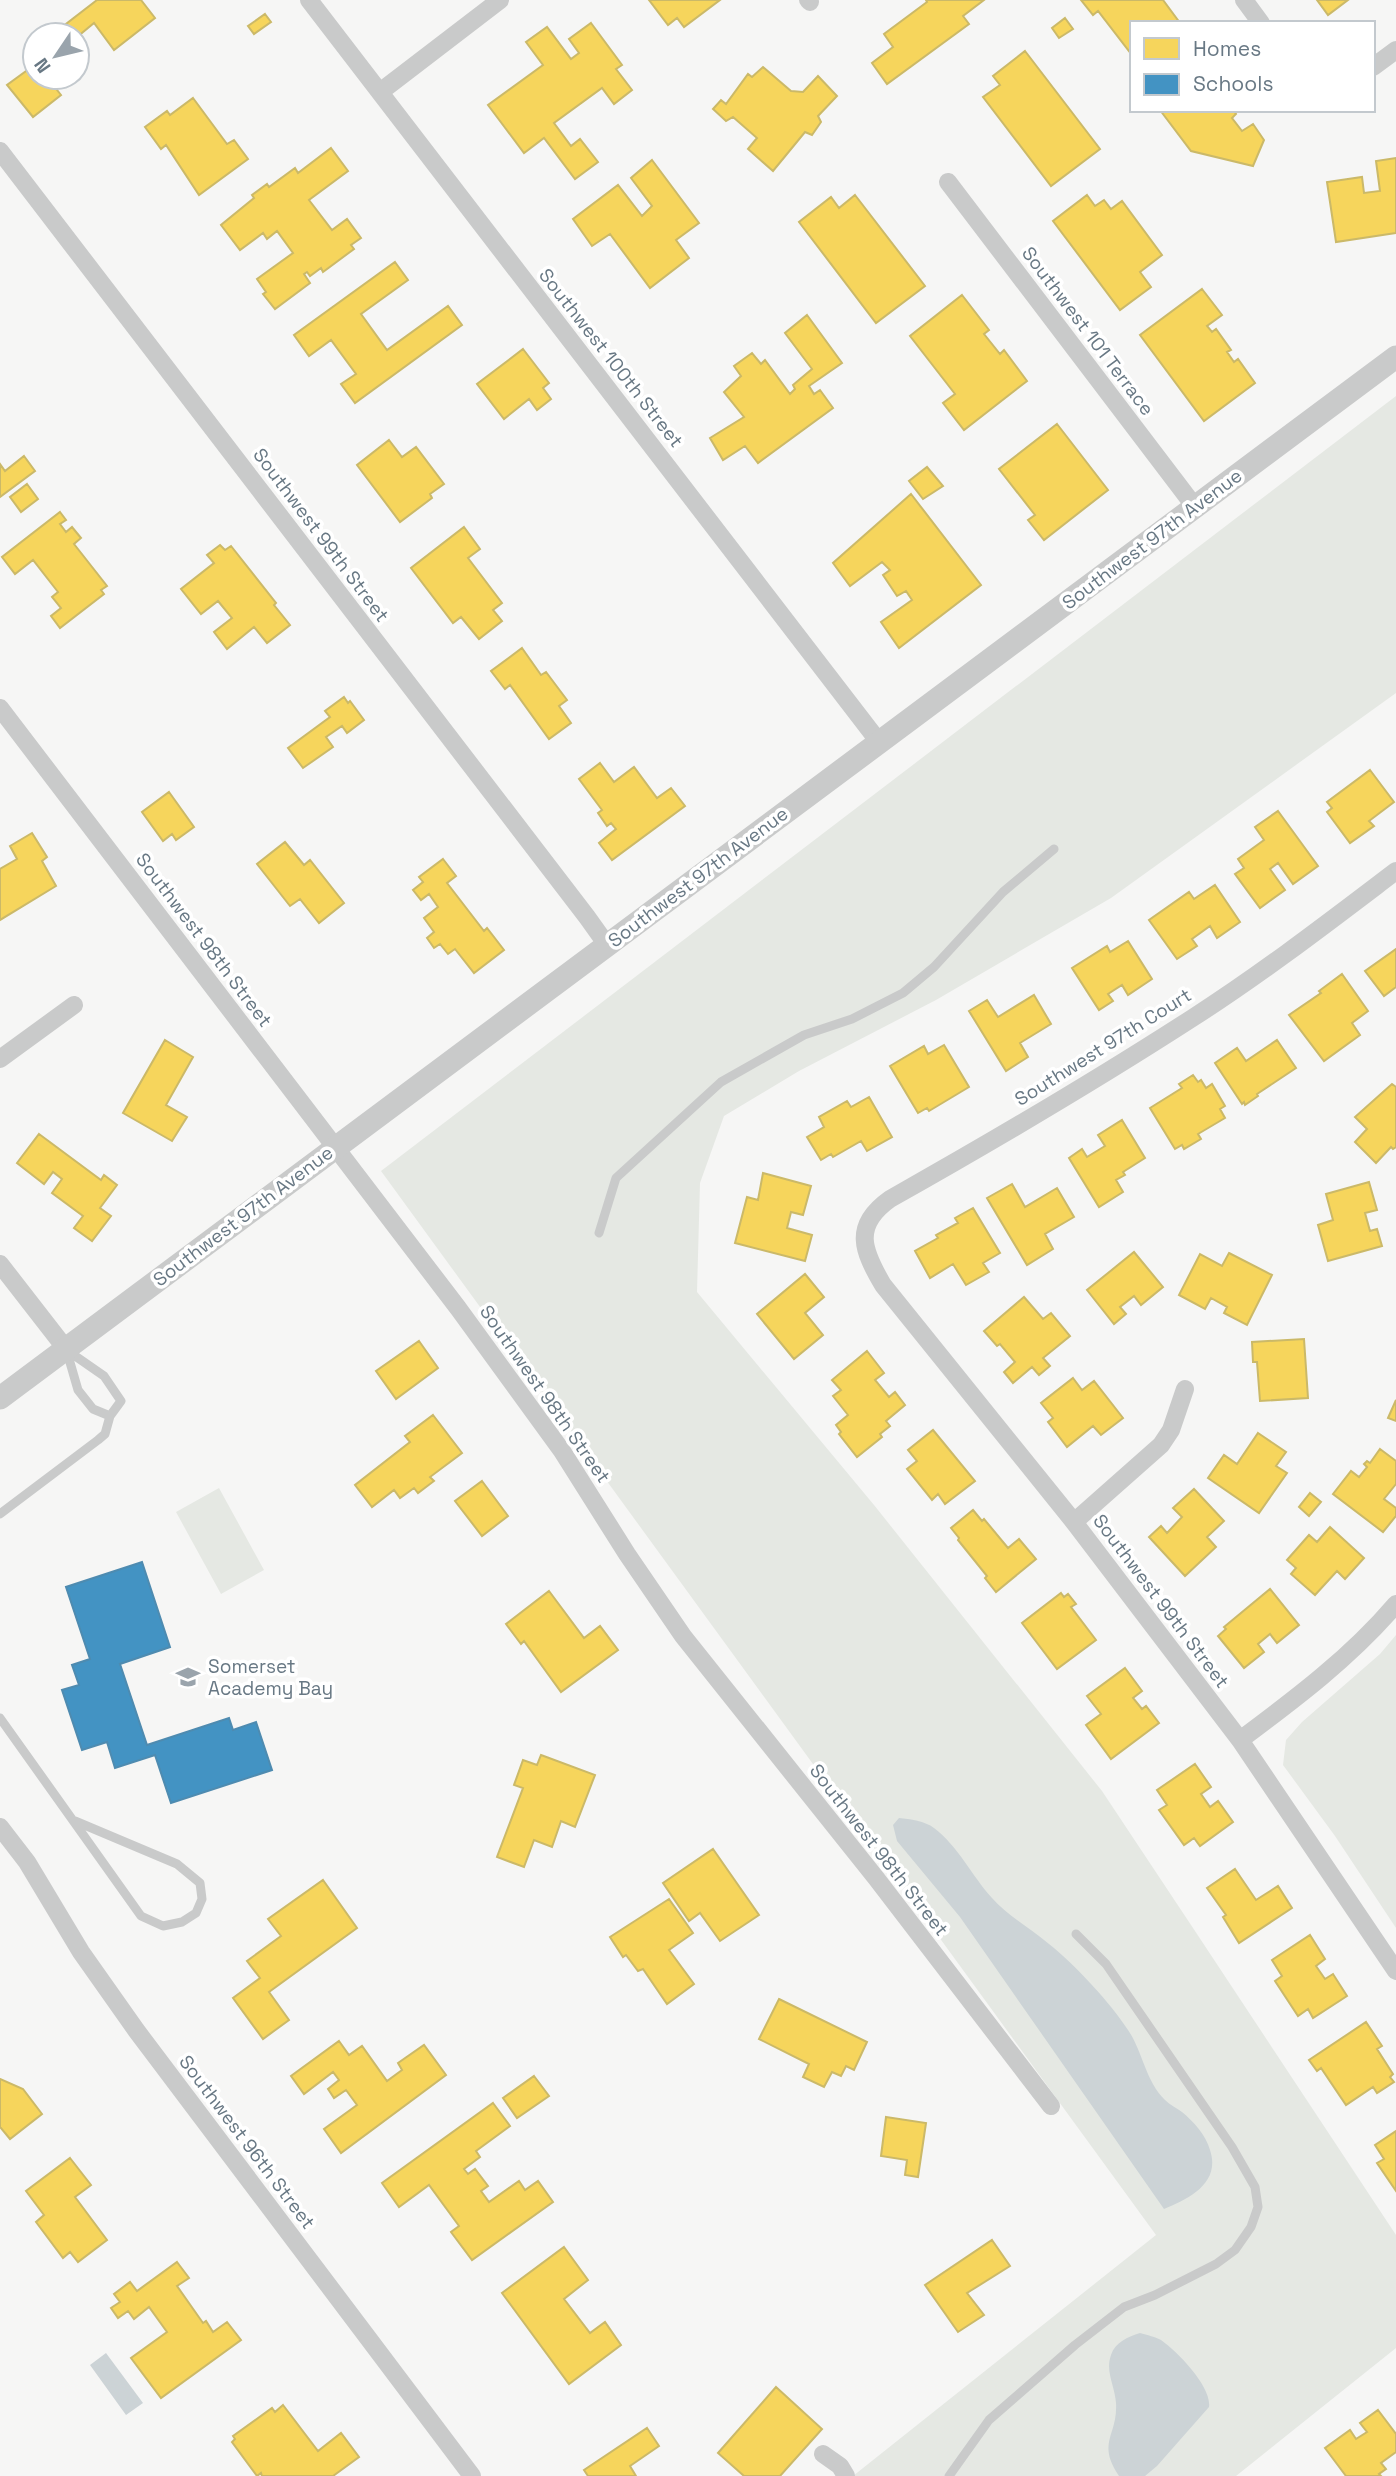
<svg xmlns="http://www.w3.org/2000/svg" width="1396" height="2476" viewBox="0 0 1396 2476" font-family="'Space Grotesk',sans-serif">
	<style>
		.green { fill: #e5e8e3 }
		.water { fill: #ccd3d6 }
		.homes { fill: #f6d55c; stroke: #cbb968; stroke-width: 2 }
		.schools { fill: #4393c3; stroke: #4e8bb0; stroke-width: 2 }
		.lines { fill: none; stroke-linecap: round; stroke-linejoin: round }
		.service { stroke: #c9caca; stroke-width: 9 }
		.minor { stroke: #c9caca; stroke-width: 18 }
		.tertiary { stroke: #c9caca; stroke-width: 23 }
		.labels { text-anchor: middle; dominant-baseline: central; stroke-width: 7; stroke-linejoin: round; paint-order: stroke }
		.street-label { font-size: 19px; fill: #687884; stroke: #fff }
		.poi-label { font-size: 19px; fill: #687884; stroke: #fff; text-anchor: start }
	</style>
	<rect width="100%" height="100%" fill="#f6f6f5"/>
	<path class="green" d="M 1396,396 L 1396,693 L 1111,898 L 936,1000 L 799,1071 L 724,1116 L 700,1183 L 697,1292 L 874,1505 L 1102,1791 L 1195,1931 L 1396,2235 L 1396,2348 L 1236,2476 L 853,2476 L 1156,2235 L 381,1171 Z
		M 219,1488 L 264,1570 L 221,1594 L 176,1512 Z
		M 1396,1635 L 1396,1928 L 1335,1836 L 1283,1765 L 1286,1740 L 1302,1722 L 1380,1654 Z"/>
	<path class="water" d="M 899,1818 C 910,1819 925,1821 934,1828 C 958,1846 972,1876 992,1898 C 1008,1916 1030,1928 1049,1944 C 1075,1965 1110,2002 1128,2030 C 1143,2052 1145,2080 1165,2100 C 1170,2105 1177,2108 1182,2112 C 1193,2121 1206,2135 1210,2150 C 1221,2183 1189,2199 1164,2209 L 960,1917 L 897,1841 L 893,1825 Z
		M 1140,2333 C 1147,2335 1156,2337 1161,2340 C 1178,2352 1212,2387 1209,2407 L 1157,2466 L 1145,2476 L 1119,2476 C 1096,2442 1118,2436 1116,2403 C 1115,2386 1105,2372 1111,2355 C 1115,2342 1128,2337 1140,2333 Z
		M 106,2353 L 143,2403 L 126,2415 L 90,2365 Z"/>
	<path class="homes" d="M 97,0 L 141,0 L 155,18 L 114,50 L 94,23 L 77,37 L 66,24 Z
		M 649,0 L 720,0 L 684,27 L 677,18 L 668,25 Z
		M 926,0 L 984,0 L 963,16 L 969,24 L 887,84 L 872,63 L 893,47 L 884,34 L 927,2 Z
		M 1081,0 L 1163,0 L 1180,23 L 1132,23 L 1132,55 L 1098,11 L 1093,15 Z
		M 1317,0 L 1348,0 L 1328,15 Z
		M 265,14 L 271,22 L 254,34 L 248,26 Z
		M 1065,18 L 1073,29 L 1059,38 L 1052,28 Z
		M 591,23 L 622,65 L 616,69 L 632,90 L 614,104 L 602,88 L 554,123 L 571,146 L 580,139 L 598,162 L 575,179 L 544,138 L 524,153 L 488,105 L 543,65 L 526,42 L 547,27 L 571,59 L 579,53 L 569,39 Z
		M 1025,51 L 1100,149 L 1051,186 L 983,97 L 1000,85 L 993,76 Z
		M 33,66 L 35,77 L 52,77 L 53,79 L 50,81 L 61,95 L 33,117 L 7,85 Z
		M 763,67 L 791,91 L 803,92 L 818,76 L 837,96 L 818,116 L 821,122 L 812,135 L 805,132 L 773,171 L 748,149 L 757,138 L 733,117 L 726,121 L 713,109 L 721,100 L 726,104 L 748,74 L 752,77 Z
		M 193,98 L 227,144 L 234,140 L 248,159 L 199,195 L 166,145 L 161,149 L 145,127 L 167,111 L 170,115 Z
		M 1160,110 L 1233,110 L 1236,114 L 1232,118 L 1242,131 L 1253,124 L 1264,140 L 1253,166 L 1191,151 Z
		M 331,148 L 348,171 L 309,200 L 332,230 L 347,219 L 361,238 L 351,245 L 354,249 L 323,272 L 321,268 L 310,276 L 307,272 L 304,274 L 310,283 L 275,309 L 263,294 L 266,292 L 257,279 L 293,253 L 277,231 L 267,239 L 263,233 L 240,250 L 221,225 L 254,198 L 252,195 L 267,184 L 269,187 L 295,168 L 298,173 Z
		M 1396,158 L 1396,233 L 1336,242 L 1327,182 L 1362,177 L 1364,193 L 1380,191 L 1376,161 Z
		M 652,160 L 699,223 L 676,240 L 689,258 L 650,288 L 610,234 L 592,246 L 573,219 L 618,185 L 642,216 L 652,206 L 631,178 Z
		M 855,195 L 925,286 L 876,323 L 799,222 L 831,197 L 839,208 Z
		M 1087,195 L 1095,206 L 1104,200 L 1111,209 L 1122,201 L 1162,255 L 1140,272 L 1151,287 L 1120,310 L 1053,221 Z
		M 395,262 L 408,280 L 361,314 L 387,350 L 448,306 L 462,325 L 355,403 L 341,384 L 356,374 L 331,340 L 309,356 L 294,335 Z
		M 1202,289 L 1222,315 L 1207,326 L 1212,332 L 1216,329 L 1231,350 L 1227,352 L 1234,362 L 1238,359 L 1255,383 L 1204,421 L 1140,335 Z
		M 962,295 L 989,330 L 984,334 L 1000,354 L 1004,350 L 1027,381 L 964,430 L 943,403 L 955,394 L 910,336 Z
		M 807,315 L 842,363 L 809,386 L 814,394 L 820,390 L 833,408 L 758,463 L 745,446 L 723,460 L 710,438 L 744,417 L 724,392 L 741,376 L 734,366 L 752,353 L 761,364 L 765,360 L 790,394 L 795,389 L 793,385 L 812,369 L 785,333 Z
		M 523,349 L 549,383 L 543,388 L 551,399 L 537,410 L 529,399 L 504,419 L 477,384 Z
		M 1057,424 L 1108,490 L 1044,540 L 1028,520 L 1035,515 L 999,469 Z
		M 389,440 L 402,457 L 416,447 L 444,484 L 430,494 L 432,498 L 400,522 L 357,465 Z
		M 24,456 L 35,471 L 0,497 L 0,464 L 5,471 Z
		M 927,467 L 943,486 L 923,499 L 909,481 Z
		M 27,484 L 38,499 L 21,512 L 10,497 Z
		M 911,494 L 981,585 L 899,648 L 881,622 L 912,600 L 906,591 L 897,596 L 883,575 L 890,570 L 882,562 L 850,586 L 833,563 Z
		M 60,512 L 66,520 L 60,524 L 66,532 L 72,527 L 81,538 L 74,544 L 107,586 L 101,590 L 104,594 L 60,628 L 51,616 L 61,608 L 52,597 L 58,592 L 33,560 L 15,574 L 2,557 Z
		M 464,527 L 480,549 L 468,558 L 502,603 L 493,610 L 502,621 L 479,639 L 461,617 L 453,623 L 411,568 Z
		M 220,545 L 225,550 L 231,546 L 276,603 L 274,605 L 290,625 L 267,643 L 254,627 L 227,649 L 214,632 L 232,618 L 218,601 L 201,614 L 181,589 L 214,563 L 207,555 Z
		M 522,648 L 541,675 L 546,672 L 567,700 L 559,706 L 571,723 L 549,739 L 510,685 L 505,689 L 491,671 Z
		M 344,697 L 348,703 L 350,701 L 364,720 L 347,733 L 342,726 L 326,737 L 333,747 L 303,768 L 288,748 L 330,717 L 325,711 Z
		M 600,763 L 614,782 L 634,767 L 657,798 L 671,788 L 685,806 L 612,860 L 599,843 L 616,829 L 611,823 L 607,826 L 598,813 L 602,810 L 579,779 Z
		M 1370,770 L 1394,802 L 1369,821 L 1374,826 L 1350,843 L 1327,812 L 1332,808 L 1327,802 Z
		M 169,792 L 194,827 L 176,840 L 172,834 L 163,841 L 142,812 Z
		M 1278,811 L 1318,866 L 1293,884 L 1278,863 L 1270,869 L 1285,890 L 1260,908 L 1235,874 L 1244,868 L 1238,859 L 1264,840 L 1255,827 Z
		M 32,833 L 47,857 L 42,861 L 56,886 L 0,920 L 0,869 L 17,859 L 10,846 Z
		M 285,842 L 304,865 L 310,860 L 344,903 L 319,923 L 300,899 L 290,906 L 257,864 Z
		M 443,859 L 456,876 L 447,883 L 484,931 L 487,928 L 504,950 L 474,973 L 455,949 L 448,954 L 440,944 L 434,948 L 427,938 L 434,932 L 424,918 L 438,907 L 429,894 L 421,900 L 413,890 L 423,882 L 419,877 Z
		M 1215,885 L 1240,922 L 1217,938 L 1210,926 L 1192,939 L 1197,946 L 1177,959 L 1149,920 L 1189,892 L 1194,899 Z
		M 1128,941 L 1152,979 L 1128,995 L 1122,985 L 1108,994 L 1113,1001 L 1099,1010 L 1072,968 L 1107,946 L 1110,952 Z
		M 1396,949 L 1396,987 L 1384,996 L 1365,971 Z
		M 1342,974 L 1368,1011 L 1352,1023 L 1360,1035 L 1324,1061 L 1289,1015 L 1321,993 L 1319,991 Z
		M 1034,995 L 1051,1024 L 1020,1043 L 1028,1057 L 1006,1071 L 969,1011 L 987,1000 L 998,1017 Z
		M 165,1040 L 193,1057 L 166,1105 L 187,1117 L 172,1141 L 123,1113 Z
		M 1277,1040 L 1296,1068 L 1257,1094 L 1258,1096 L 1245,1105 L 1244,1102 L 1242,1104 L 1215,1063 L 1237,1048 L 1246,1061 Z
		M 944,1045 L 969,1087 L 929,1111 L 927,1108 L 918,1113 L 890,1066 L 924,1046 L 928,1054 Z
		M 1193,1075 L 1198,1082 L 1201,1080 L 1206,1088 L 1212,1084 L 1225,1106 L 1220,1109 L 1225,1118 L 1198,1134 L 1201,1139 L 1184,1149 L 1182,1145 L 1175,1149 L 1150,1108 L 1182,1088 L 1179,1084 Z
		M 1392,1084 L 1396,1087 L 1396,1147 L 1393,1149 L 1391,1147 L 1376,1163 L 1355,1142 L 1367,1129 L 1355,1117 Z
		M 869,1097 L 892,1137 L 867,1151 L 861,1141 L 833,1157 L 831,1154 L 821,1160 L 807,1137 L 824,1127 L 819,1117 L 847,1101 L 851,1107 Z
		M 1122,1120 L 1145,1158 L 1123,1172 L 1125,1175 L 1116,1180 L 1123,1192 L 1099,1207 L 1069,1158 L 1082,1149 L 1087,1157 L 1105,1146 L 1098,1135 Z
		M 39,1134 L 101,1180 L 104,1175 L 117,1185 L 100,1208 L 111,1216 L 92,1241 L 74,1228 L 83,1216 L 52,1193 L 62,1179 L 53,1172 L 44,1184 L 17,1163 Z
		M 763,1173 L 811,1186 L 803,1215 L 791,1212 L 787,1228 L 812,1235 L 805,1261 L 735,1243 L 747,1197 L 758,1200 Z
		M 1369,1182 L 1377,1210 L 1365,1213 L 1370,1231 L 1377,1229 L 1382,1246 L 1328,1261 L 1318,1225 L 1333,1220 L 1326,1194 Z
		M 1012,1184 L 1025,1207 L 1057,1188 L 1074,1217 L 1045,1234 L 1053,1249 L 1027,1265 L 987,1198 Z
		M 973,1208 L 1000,1253 L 983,1263 L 989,1272 L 966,1285 L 953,1264 L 930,1278 L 915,1251 L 938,1238 L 936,1235 L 958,1223 L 955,1218 Z
		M 1134,1252 L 1163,1287 L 1141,1305 L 1134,1296 L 1120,1307 L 1126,1314 L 1114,1324 L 1087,1290 Z
		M 1229,1253 L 1272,1275 L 1247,1325 L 1224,1313 L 1227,1307 L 1211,1298 L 1205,1309 L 1179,1295 L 1200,1254 L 1222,1266 Z
		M 805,1274 L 824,1297 L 805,1313 L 823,1335 L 794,1359 L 757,1314 Z
		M 1024,1297 L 1043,1319 L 1051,1313 L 1070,1336 L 1043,1358 L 1050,1366 L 1039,1375 L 1032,1367 L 1013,1383 L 1004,1372 L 1015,1362 L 1000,1344 L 997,1346 L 984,1331 Z
		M 1304,1339 L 1308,1398 L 1260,1401 L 1257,1362 L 1253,1362 L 1252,1342 Z
		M 419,1341 L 438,1368 L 396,1399 L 376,1371 Z
		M 867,1351 L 884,1373 L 875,1380 L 889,1397 L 895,1392 L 905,1405 L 886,1421 L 890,1426 L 880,1434 L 882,1437 L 857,1457 L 839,1434 L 841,1432 L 836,1425 L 848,1415 L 833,1396 L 841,1390 L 832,1380 Z
		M 1073,1378 L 1082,1390 L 1094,1381 L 1123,1418 L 1101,1435 L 1093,1426 L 1067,1447 L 1048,1422 L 1053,1418 L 1041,1403 Z
		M 1396,1400 L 1396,1421 L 1388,1418 Z
		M 433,1415 L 462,1453 L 430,1477 L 434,1481 L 418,1493 L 414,1488 L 400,1498 L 394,1490 L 372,1507 L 355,1485 L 410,1442 L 405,1436 Z
		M 933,1430 L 975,1481 L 945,1504 L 938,1494 L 932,1500 L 907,1469 L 917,1461 L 908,1450 Z
		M 1258,1433 L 1286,1452 L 1276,1466 L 1287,1473 L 1259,1513 L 1208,1478 L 1224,1455 L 1237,1464 Z
		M 1380,1449 L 1396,1461 L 1396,1484 L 1384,1499 L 1396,1508 L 1396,1516 L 1383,1532 L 1333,1494 L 1351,1471 L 1359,1477 L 1367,1467 L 1364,1464 L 1367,1461 L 1370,1463 Z
		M 482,1481 L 508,1516 L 482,1536 L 455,1501 Z
		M 1194,1489 L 1224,1521 L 1207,1537 L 1216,1547 L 1185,1576 L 1149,1537 L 1161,1526 L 1167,1533 L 1182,1517 L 1173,1508 Z
		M 1310,1493 L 1321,1502 L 1309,1516 L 1299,1507 Z
		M 973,1510 L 982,1521 L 984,1519 L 1008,1548 L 1019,1539 L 1036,1559 L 996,1592 L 985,1578 L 987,1576 L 958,1540 L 959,1538 L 951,1528 Z
		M 1330,1527 L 1364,1558 L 1345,1579 L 1337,1571 L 1315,1595 L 1291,1574 L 1296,1568 L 1287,1560 L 1309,1535 L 1317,1542 Z
		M 1270,1589 L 1299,1625 L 1277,1643 L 1270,1634 L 1258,1644 L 1264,1652 L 1244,1668 L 1218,1636 L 1226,1629 L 1224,1627 Z
		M 549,1591 L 584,1638 L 600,1626 L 618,1650 L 561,1692 L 524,1641 L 521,1644 L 506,1624 Z
		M 1061,1593 L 1064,1597 L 1068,1594 L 1076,1604 L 1071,1607 L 1096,1640 L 1057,1669 L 1022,1623 Z
		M 1125,1668 L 1142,1691 L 1133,1698 L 1142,1709 L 1146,1706 L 1159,1723 L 1111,1759 L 1086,1725 L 1101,1714 L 1087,1696 Z
		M 541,1755 L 595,1775 L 575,1827 L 561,1821 L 552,1847 L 534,1840 L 524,1867 L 497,1857 L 523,1788 L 514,1785 L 523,1760 L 537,1765 Z
		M 1195,1764 L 1211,1787 L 1201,1794 L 1210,1807 L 1218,1801 L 1233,1822 L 1200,1846 L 1194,1838 L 1184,1845 L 1159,1810 L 1167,1805 L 1157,1790 Z
		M 713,1849 L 759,1915 L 720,1941 L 700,1913 L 689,1921 L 663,1883 Z
		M 1235,1869 L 1256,1900 L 1278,1886 L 1292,1908 L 1239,1943 L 1223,1917 L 1226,1915 L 1207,1888 Z
		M 323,1880 L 357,1928 L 269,1992 L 289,2020 L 263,2039 L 233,1998 L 260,1978 L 247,1961 L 281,1936 L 268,1919 Z
		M 669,1899 L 693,1933 L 669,1950 L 694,1984 L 667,2004 L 643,1969 L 638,1971 L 626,1955 L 623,1957 L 610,1937 Z
		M 1310,1935 L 1325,1959 L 1316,1966 L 1325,1979 L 1333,1974 L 1347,1996 L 1313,2018 L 1308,2009 L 1298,2016 L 1275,1981 L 1282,1976 L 1272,1960 Z
		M 779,1999 L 867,2042 L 854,2070 L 846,2066 L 841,2076 L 832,2072 L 824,2087 L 803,2077 L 809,2064 L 759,2039 Z
		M 1366,2022 L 1382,2046 L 1377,2049 L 1393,2074 L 1390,2077 L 1394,2082 L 1377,2093 L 1373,2087 L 1346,2105 L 1321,2068 L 1317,2071 L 1309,2060 Z
		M 339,2041 L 349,2055 L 362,2046 L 387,2081 L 402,2070 L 398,2063 L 424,2045 L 446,2075 L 341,2153 L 324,2129 L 357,2105 L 346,2090 L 334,2098 L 328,2089 L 339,2080 L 333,2072 L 304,2094 L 291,2076 Z
		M 534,2076 L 549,2096 L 517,2118 L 503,2098 Z
		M 0,2079 L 23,2089 L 42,2114 L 10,2139 L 0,2127 Z
		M 493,2103 L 510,2126 L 476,2151 L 480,2157 L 464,2169 L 468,2174 L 475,2169 L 488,2186 L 481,2191 L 489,2202 L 519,2181 L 525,2190 L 538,2181 L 553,2202 L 472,2260 L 451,2232 L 459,2226 L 429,2185 L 399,2207 L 382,2183 Z
		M 886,2117 L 926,2123 L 918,2177 L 905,2175 L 907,2160 L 881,2156 Z
		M 1396,2131 L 1396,2191 L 1377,2163 L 1384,2159 L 1375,2145 Z
		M 70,2158 L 91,2185 L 75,2197 L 107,2240 L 78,2262 L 70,2252 L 63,2258 L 36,2222 L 44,2215 L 26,2191 Z
		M 992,2240 L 1010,2266 L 967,2293 L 984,2315 L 958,2332 L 925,2285 Z
		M 564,2247 L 588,2280 L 564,2299 L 590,2333 L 605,2322 L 621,2345 L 569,2384 L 502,2293 Z
		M 177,2262 L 189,2278 L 177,2286 L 203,2323 L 206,2321 L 213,2332 L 227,2322 L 241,2340 L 161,2398 L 131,2358 L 167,2332 L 149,2307 L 134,2319 L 128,2311 L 118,2318 L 111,2308 L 120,2302 L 114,2294 L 130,2282 L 137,2291 Z
		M 776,2387 L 822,2429 L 780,2476 L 744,2476 L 718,2453 Z
		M 283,2405 L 318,2451 L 341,2433 L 359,2457 L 333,2476 L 262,2476 L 261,2473 L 257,2476 L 232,2442 L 235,2439 L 233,2436 L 272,2408 L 275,2412 Z
		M 1378,2410 L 1396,2434 L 1396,2452 L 1381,2463 L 1386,2469 L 1379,2474 L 1381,2476 L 1346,2476 L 1325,2448 L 1350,2430 L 1356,2439 L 1367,2432 L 1360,2423 Z
		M 647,2428 L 659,2446 L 630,2466 L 636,2476 L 588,2476 L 584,2470 Z"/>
	<path class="schools" d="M 142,1562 L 170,1647 L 120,1664 L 147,1745 L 229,1718 L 233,1730 L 256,1722 L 272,1770 L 171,1803 L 155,1755 L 115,1768 L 107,1742 L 82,1750 L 62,1690 L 79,1685 L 72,1665 L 90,1659 L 66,1587 Z"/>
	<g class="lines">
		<path class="service" d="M 599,1233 L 616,1178 L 721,1082 L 804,1035 L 852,1019 L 903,993 L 934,967 L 1003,892 L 1054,849
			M 67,1352 L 78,1390 L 93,1409 L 110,1416
			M 0,1514 L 98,1440 L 105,1434 L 110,1416 L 121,1401 L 104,1376 L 68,1351
			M 0,1718 L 141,1916 L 163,1926 L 182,1922 L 196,1913 L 202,1899 L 200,1883 L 177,1864 L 75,1821
			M 949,2476 L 989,2420 L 1075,2345 L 1124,2307 L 1155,2295 L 1216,2264 L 1235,2250 L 1251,2227 L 1258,2207 L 1255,2187 L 1232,2147 L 1106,1964 L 1076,1934"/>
		<path class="minor" d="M 309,0 L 879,742
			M 808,0 L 810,2
			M 1244,0 L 1261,23
			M 1373,67 L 1396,50
			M 380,92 L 500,0
			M 0,151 L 587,917 L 607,945
			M 948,182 L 1195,507
			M 0,708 L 458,1308 L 562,1451 L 627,1554 L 683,1636 L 876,1878 L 1051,2106
			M 1396,871 C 1330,921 1264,972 1194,1017 C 1095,1081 993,1141 890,1199 C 852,1226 863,1251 883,1285 L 1074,1522 L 1240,1740 L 1396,1971
			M 0,1059 L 74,1005
			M 0,1264 L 66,1349
			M 1074,1522 L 1161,1445 L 1171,1430 L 1185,1389
			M 1240,1740 C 1295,1699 1351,1657 1396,1604
			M 0,1827 L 27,1862 L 81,1952 L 136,2030 L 472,2476
			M 823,2454 L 840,2466 L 846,2476"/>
		<path class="tertiary" d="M 0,1398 L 1396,357"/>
	</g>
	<defs>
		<g id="school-bare" transform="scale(1.89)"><path d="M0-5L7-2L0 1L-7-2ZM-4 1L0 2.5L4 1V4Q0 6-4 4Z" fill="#9aa4ac" stroke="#fff" stroke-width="2.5" paint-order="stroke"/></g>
	</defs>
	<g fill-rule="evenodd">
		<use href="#school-bare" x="188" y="1677"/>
	</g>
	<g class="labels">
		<g class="street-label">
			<text transform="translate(1088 331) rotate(53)">Southwest 101 Terrace</text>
			<text transform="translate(611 358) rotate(52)">Southwest 100th Street</text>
			<text transform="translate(321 535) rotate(53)">Southwest 99th Street</text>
			<text transform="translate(1152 539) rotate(-37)">Southwest 97th Avenue</text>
			<text transform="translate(698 877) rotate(-37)">Southwest 97th Avenue</text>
			<text transform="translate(204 940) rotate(53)">Southwest 98th Street</text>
			<text transform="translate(1103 1047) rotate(-32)">Southwest 97th Court</text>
			<text transform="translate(243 1216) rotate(-37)">Southwest 97th Avenue</text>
			<text transform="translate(545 1394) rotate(55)">Southwest 98th Street</text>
			<text transform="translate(1161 1601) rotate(53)">Southwest 99th Street</text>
			<text transform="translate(879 1850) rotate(52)">Southwest 98th Street</text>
			<text transform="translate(247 2142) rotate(53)">Southwest 96th Street</text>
		</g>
		<g class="poi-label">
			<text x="208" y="1666">Somerset<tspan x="208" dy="22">Academy Bay</tspan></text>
		</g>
	</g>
	<rect x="1130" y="21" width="245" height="91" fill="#ffffff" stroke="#c3c9ce" stroke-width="2"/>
	<rect x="1144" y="38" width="35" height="21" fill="#f6d55c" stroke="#c3c9ce" stroke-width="2"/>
	<text x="1193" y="56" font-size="21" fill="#687884">Homes</text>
	<rect x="1144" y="74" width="35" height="21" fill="#4393c3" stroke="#c3c9ce" stroke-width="2"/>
	<text x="1193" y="91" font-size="21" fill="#687884">Schools</text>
	<g transform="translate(56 56) rotate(235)"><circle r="33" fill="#ffffff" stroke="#c3c9ce" stroke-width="2"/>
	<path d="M0-5L12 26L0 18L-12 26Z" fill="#9aa4ac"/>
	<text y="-10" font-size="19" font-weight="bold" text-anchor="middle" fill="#687884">N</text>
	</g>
</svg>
